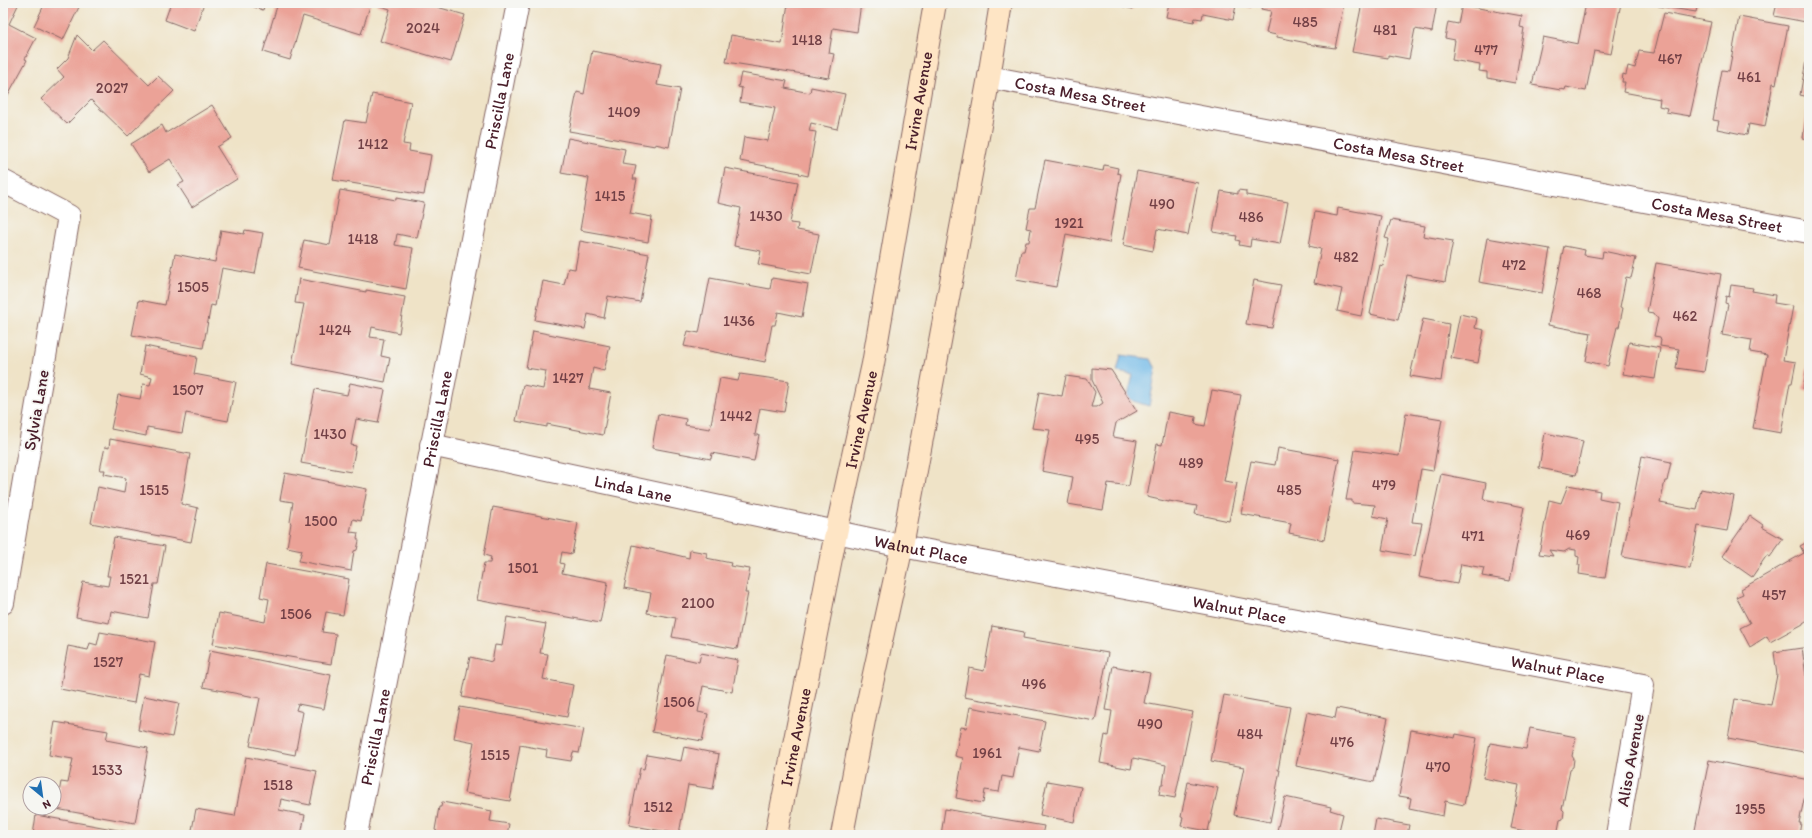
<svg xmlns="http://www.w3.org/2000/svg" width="1812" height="838" viewBox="0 0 1812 838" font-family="Itim,sans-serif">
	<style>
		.water { fill: #70b9e8; stroke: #5d6c8a }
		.building { fill: #eba297 }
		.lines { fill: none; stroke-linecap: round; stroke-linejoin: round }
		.minor-casing { stroke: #846462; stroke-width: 24 }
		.secondary-casing { stroke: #846462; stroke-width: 24 }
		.minor { stroke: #fff; stroke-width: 22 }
		.secondary { stroke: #fee5c5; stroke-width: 22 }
		.labels { text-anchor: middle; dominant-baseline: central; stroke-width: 3.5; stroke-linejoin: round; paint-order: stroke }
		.number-label { font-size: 15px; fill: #724046 }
		.street-label { font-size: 17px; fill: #4a1f2b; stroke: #f6f6f2 }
	</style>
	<rect width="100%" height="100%" fill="#f6f6f2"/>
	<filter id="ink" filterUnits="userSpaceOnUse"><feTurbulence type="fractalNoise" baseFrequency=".025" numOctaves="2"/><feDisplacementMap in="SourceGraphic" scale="8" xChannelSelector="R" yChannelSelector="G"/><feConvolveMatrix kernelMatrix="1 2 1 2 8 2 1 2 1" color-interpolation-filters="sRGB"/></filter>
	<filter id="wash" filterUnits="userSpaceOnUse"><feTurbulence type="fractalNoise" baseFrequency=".012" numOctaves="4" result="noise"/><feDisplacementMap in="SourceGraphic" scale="16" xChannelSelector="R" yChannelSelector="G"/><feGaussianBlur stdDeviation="0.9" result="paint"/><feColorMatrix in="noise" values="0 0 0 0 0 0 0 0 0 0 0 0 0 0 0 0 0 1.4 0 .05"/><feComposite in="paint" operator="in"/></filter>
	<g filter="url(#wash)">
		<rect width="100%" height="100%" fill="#efe3c7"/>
		<path class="water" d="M 1121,355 L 1151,359 L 1156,369 L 1149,406 L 1133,401 L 1128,396 L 1133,375 L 1117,372 Z"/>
		<g id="blocks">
			<path class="building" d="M 3,3 L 19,3 L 9,24 L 36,38 L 25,59 L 27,60 L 3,104 Z
				M 45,3 L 72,3 L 79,7 L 63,40 L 34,26 Z
				M 171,3 L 204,3 L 194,31 L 165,20 Z
				M 243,3 L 265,3 L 263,10 Z
				M 278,3 L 371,3 L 361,34 L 303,16 L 290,60 L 263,52 Z
				M 378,3 L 423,3 L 465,15 L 451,62 L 380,41 L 390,9 L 377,5 Z
				M 788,3 L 861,3 L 857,32 L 833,28 L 829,53 L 834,54 L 829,78 L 726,62 L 731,35 L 782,44 Z
				M 1108,3 L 1134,3 L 1133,9 Z
				M 1169,3 L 1252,3 L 1251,8 L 1236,5 L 1233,20 L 1203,14 L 1202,19 L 1195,18 L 1194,22 L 1166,17 Z
				M 1263,3 L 1344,3 L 1335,48 L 1307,44 L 1307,43 L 1277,37 L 1277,35 L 1266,33 L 1271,11 L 1261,9 Z
				M 1362,3 L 1380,6 L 1380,3 L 1437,3 L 1432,32 L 1415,29 L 1409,59 L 1388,55 L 1388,58 L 1352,52 Z
				M 1586,3 L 1621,3 L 1611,54 L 1594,51 L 1586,91 L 1566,87 L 1565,90 L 1561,89 L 1561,90 L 1532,85 L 1543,37 L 1578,44 Z
				M 1658,3 L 1698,3 L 1696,12 L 1658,6 Z
				M 1777,3 L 1809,3 L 1806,22 L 1774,16 Z
				M 1462,5 L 1522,16 L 1520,27 L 1524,28 L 1515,83 L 1487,78 L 1487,72 L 1479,71 L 1480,65 L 1452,60 L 1455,40 L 1445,38 L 1448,22 L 1458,24 Z
				M 1664,13 L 1711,22 L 1690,116 L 1666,112 L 1667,108 L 1659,106 L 1660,99 L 1623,92 L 1625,82 L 1622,82 L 1623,74 L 1626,75 L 1628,66 L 1635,68 L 1639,51 L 1654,53 Z
				M 1739,17 L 1788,26 L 1776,84 L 1773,83 L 1765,127 L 1749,124 L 1747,135 L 1717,129 L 1719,121 L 1713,120 L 1722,70 L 1729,71 Z
				M 77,35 L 92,50 L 103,40 L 149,85 L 158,76 L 174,91 L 128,136 L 91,100 L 67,124 L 41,99 L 64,77 L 57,69 L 68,58 Z
				M 1808,49 L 1809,49 L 1809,97 L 1800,95 Z
				M 592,51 L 661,64 L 657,85 L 680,89 L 669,147 L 655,144 L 655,146 L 569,131 L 577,92 L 584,94 Z
				M 741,73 L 787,81 L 785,88 L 810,93 L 811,87 L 845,94 L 837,129 L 811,123 L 809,131 L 816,132 L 808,176 L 799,174 L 800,173 L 740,161 L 744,137 L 768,141 L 775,108 L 740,102 L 742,88 L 738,87 Z
				M 372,94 L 411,102 L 403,144 L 410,145 L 409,151 L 431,155 L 424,195 L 333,180 L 345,120 L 366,123 Z
				M 1808,103 L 1809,103 L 1809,139 L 1803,138 Z
				M 212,105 L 232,138 L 217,147 L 237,179 L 192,207 L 178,185 L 184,182 L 170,159 L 149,172 L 131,144 L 162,125 L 166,133 Z
				M 568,138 L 625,149 L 622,164 L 636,166 L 633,179 L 637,179 L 630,213 L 652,217 L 648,242 L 580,230 L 589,178 L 561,173 Z
				M 1045,160 L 1103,171 L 1104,165 L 1118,168 L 1117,173 L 1121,174 L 1109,243 L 1066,234 L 1056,287 L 1016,280 L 1021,251 L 1024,251 L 1026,242 L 1029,242 L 1031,229 L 1026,228 L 1030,208 L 1035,208 Z
				M 725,168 L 798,182 L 790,223 L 798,224 L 797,230 L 819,234 L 811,274 L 758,264 L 761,251 L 734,246 L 741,208 L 718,203 Z
				M 1137,171 L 1198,183 L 1188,235 L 1157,229 L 1153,251 L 1123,245 Z
				M 340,190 L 396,200 L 396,198 L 424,203 L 417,238 L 397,234 L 395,245 L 413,248 L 406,289 L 298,268 L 304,240 L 330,245 Z
				M 1238,190 L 1246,191 L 1246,195 L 1288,202 L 1280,244 L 1251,239 L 1250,247 L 1239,245 L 1240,241 L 1236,240 L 1237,236 L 1213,232 L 1221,191 L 1238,194 Z
				M 1338,208 L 1381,216 L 1361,316 L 1337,311 L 1342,289 L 1314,283 L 1321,249 L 1309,246 L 1315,212 L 1337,216 Z
				M 1391,220 L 1425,226 L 1423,236 L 1453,241 L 1445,282 L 1407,275 L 1398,320 L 1370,314 L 1380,265 L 1383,266 L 1389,239 L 1385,238 Z
				M 221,230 L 244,234 L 245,230 L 263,233 L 255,274 L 222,268 L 215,306 L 211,305 L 203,348 L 132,335 L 139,300 L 165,305 L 175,254 L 215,262 Z
				M 1487,238 L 1550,249 L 1542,293 L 1479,282 Z
				M 3,240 L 6,241 L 4,255 L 3,254 Z
				M 580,241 L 649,254 L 640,302 L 608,296 L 604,318 L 588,314 L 585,329 L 535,320 L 543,281 L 564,285 L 568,268 L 575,269 Z
				M 1564,246 L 1585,250 L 1584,255 L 1602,258 L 1603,251 L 1636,258 L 1631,278 L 1626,277 L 1620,307 L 1623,308 L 1619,327 L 1617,327 L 1608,366 L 1586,361 L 1591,333 L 1548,325 Z
				M 1656,263 L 1721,274 L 1704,372 L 1676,368 L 1679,349 L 1660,346 L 1661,340 L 1660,337 L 1654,336 L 1658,319 L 1654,313 L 1647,312 Z
				M 710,278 L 770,289 L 772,278 L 808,284 L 802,317 L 778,312 L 775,325 L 772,325 L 765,362 L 684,346 L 688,331 L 699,333 Z
				M 299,279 L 366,292 L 366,290 L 405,297 L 399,333 L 372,327 L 370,337 L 384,339 L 381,356 L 390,358 L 385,382 L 292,364 L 304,304 L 295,303 Z
				M 1254,280 L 1281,285 L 1272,328 L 1246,324 Z
				M 1731,285 L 1753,288 L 1752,291 L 1775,295 L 1774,303 L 1793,306 L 1783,360 L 1796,362 L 1792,383 L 1790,383 L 1781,433 L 1753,428 L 1767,355 L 1750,352 L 1752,340 L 1722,335 L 1728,304 L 1725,303 L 1726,296 L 1729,297 Z
				M 1460,314 L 1477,318 L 1475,328 L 1484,330 L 1478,363 L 1451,358 Z
				M 1423,319 L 1449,324 L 1441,381 L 1410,376 Z
				M 533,331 L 610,346 L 604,371 L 593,368 L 589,389 L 611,393 L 603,435 L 547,424 L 547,427 L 516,421 L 523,385 L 543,389 L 546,371 L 526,368 Z
				M 1629,342 L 1660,348 L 1655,379 L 1623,374 Z
				M 145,346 L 197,357 L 194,374 L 236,382 L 228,421 L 186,413 L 182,433 L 147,427 L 146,436 L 111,429 L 118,395 L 140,399 L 143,384 L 150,385 L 152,377 L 140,374 Z
				M 1808,363 L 1809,363 L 1809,391 L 1803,389 Z
				M 1092,368 L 1111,370 L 1137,411 L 1116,423 L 1113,437 L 1137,441 L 1129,486 L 1108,483 L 1103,510 L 1068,504 L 1073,477 L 1042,471 L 1050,430 L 1032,428 L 1039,392 L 1062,396 L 1066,376 L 1087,379 L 1095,392 L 1091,407 L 1097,407 L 1103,403 L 1092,380 Z
				M 740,374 L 789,381 L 784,412 L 760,408 L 755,435 L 759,435 L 754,461 L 712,453 L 711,459 L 652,448 L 658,414 L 686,419 L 685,425 L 710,429 L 720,378 L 738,381 Z
				M 350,383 L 385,390 L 378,423 L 356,419 L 351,445 L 356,446 L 351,472 L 301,463 L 315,389 L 347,395 Z
				M 1212,390 L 1241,395 L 1224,481 L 1237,483 L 1229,521 L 1195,514 L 1197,506 L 1169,501 L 1169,502 L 1147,497 L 1157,444 L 1162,445 L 1168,412 L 1196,417 L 1195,424 L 1205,426 Z
				M 1406,413 L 1442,419 L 1433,471 L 1421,469 L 1412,522 L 1422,523 L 1415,556 L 1382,550 L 1388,519 L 1373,516 L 1375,505 L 1352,503 L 1352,500 L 1346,500 L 1355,450 L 1399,456 Z
				M 1545,433 L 1583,441 L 1576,475 L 1539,468 Z
				M 110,439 L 190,454 L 181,504 L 198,508 L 191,542 L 91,523 L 98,487 L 124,493 L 126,478 L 104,474 L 105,470 L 100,470 L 105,447 L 109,448 Z
				M 1278,448 L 1339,459 L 1324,540 L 1289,533 L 1291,523 L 1241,514 L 1251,461 L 1275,465 Z
				M 1642,456 L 1671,462 L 1667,481 L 1665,481 L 1660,503 L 1697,510 L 1701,489 L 1734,496 L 1727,531 L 1698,526 L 1690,569 L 1622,557 Z
				M 285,473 L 367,489 L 361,521 L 353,519 L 350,532 L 358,533 L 357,538 L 359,541 L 357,550 L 354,551 L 351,571 L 299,561 L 302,550 L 287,547 L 291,523 L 290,522 L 293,502 L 280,500 Z
				M 1441,474 L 1486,483 L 1483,499 L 1524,507 L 1510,581 L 1482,576 L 1484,568 L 1461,564 L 1457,584 L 1419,577 Z
				M 1568,485 L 1600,491 L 1599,498 L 1618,502 L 1605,578 L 1579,574 L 1580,565 L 1578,565 L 1579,557 L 1576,556 L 1576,550 L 1569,549 L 1564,552 L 1549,550 L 1553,556 L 1539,554 L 1549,500 L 1561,503 Z
				M 493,507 L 578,523 L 572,554 L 562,552 L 560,563 L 564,564 L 562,573 L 608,582 L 600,623 L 477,600 L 484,563 L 490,563 L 491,557 L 484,555 Z
				M 1750,516 L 1763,525 L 1762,527 L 1783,539 L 1770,557 L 1767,555 L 1752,577 L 1722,556 Z
				M 114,537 L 165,546 L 158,584 L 154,584 L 148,618 L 111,611 L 109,623 L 76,617 L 83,582 L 108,586 L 110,576 L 107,576 Z
				M 1809,541 L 1809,619 L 1803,623 L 1803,624 L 1770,642 L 1767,636 L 1750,647 L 1740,628 L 1750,623 L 1736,597 L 1743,594 L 1741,589 L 1804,553 L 1800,546 Z
				M 633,545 L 689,558 L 690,550 L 707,553 L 706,558 L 731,563 L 730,566 L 750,569 L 745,593 L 748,593 L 737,649 L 672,637 L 676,618 L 647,613 L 651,593 L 624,588 Z
				M 266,564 L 349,579 L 343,615 L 326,612 L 322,632 L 336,634 L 331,664 L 213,644 L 219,613 L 265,622 L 269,599 L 260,597 Z
				M 507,617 L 546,624 L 540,653 L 548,654 L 543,679 L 573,685 L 567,717 L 462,697 L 470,657 L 492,662 L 495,645 L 502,646 Z
				M 992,626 L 1024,632 L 1023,638 L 1108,653 L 1095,721 L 964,697 L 969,668 L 984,671 Z
				M 100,632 L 155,642 L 149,676 L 139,674 L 134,703 L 60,689 L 68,646 L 88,650 L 90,643 L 97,645 Z
				M 1802,648 L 1806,676 L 1809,676 L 1809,753 L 1728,738 L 1735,699 L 1771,705 L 1777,675 L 1774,652 Z
				M 210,650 L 331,675 L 324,709 L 298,704 L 296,710 L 303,712 L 295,755 L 250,746 L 260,698 L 203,687 Z
				M 701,653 L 738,660 L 732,692 L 703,686 L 698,712 L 708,714 L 702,741 L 652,732 L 667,655 L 699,662 Z
				M 1113,666 L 1150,673 L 1144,703 L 1193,712 L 1175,798 L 1159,795 L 1161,784 L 1163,784 L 1166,765 L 1133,758 L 1131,769 L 1100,763 L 1105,735 L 1108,736 L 1112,711 L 1105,710 Z
				M 1224,695 L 1290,707 L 1278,770 L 1280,770 L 1270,822 L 1234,815 L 1244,767 L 1211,761 Z
				M 144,696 L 179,703 L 172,737 L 138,730 Z
				M 460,707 L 584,729 L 579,753 L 573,752 L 571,761 L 546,757 L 547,750 L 520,745 L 510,801 L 464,793 L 474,742 L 454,738 Z
				M 970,707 L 1045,721 L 1039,751 L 1019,747 L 1013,778 L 1002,776 L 999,792 L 985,790 L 983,803 L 956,798 L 963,758 L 955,756 L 961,727 L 966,728 Z
				M 1337,708 L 1388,718 L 1374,782 L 1296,766 L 1307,712 L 1335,718 Z
				M 55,722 L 108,731 L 106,740 L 148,748 L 135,823 L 56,809 L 61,782 L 68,783 L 73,759 L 49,755 Z
				M 1530,728 L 1576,737 L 1572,756 L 1574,759 L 1573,767 L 1570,769 L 1562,809 L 1564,811 L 1563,819 L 1560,820 L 1557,835 L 1525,835 L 1525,831 L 1511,828 L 1519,785 L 1483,778 L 1490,743 L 1526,749 Z
				M 1411,730 L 1455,738 L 1456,734 L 1477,738 L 1464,805 L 1445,801 L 1443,816 L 1409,809 L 1411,798 L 1399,796 Z
				M 684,747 L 719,754 L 713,789 L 688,785 L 679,834 L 629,825 L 640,768 L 644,769 L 647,755 L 681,761 Z
				M 246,757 L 317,771 L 310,805 L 281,799 L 279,810 L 305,815 L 301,835 L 191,835 L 196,809 L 235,816 Z
				M 1709,760 L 1809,780 L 1809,796 L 1805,795 L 1799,823 L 1801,823 L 1799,835 L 1694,835 Z
				M 1047,781 L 1081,787 L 1074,822 L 1040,815 Z
				M 1188,782 L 1218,788 L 1208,831 L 1181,826 L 1183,817 L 1181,817 Z
				M 1285,797 L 1331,807 L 1330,810 L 1343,814 L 1338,835 L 1276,835 Z
				M 442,802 L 492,811 L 490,821 L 509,824 L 507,835 L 436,835 L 437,831 L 435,830 L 439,807 L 441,807 Z
				M 945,809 L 1044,826 L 1042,835 L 941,835 Z
				M 36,815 L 140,834 L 140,835 L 33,835 Z
				M 1376,819 L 1409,825 L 1407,835 L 1373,835 Z"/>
		</g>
	</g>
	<g filter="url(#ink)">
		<use href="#blocks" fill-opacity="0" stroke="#846462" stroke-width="1"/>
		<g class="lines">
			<g class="minor-casing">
				<g id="minor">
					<path id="s1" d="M 989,77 L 1809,232"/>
					<path d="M 3,181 L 69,216 L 3,603"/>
					<path id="s2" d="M 431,445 L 902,546 L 1643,685 L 1617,835"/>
					<path id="s3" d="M 356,835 L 518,3"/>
				</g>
			</g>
			<g class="secondary-casing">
				<g id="secondary">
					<path id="s4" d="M 776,835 L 836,533 L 873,364 L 935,3"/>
					<path d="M 842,835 L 865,715 L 902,546 L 989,77 L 1001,3"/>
				</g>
			</g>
			<use href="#minor" class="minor"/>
			<use href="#secondary" class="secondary"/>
		</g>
	</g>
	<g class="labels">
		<g class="number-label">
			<text x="1305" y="22">485</text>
			<text x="423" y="28">2024</text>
			<text x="1385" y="30">481</text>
			<text x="807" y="40">1418</text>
			<text x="1486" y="50">477</text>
			<text x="1670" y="59">467</text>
			<text x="1749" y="77">461</text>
			<text x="112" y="88">2027</text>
			<text x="624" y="112">1409</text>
			<text x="373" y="144">1412</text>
			<text x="610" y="196">1415</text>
			<text x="1162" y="204">490</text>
			<text x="766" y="216">1430</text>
			<text x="1251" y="217">486</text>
			<text x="1069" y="223">1921</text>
			<text x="363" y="239">1418</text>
			<text x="1346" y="257">482</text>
			<text x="1514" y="265">472</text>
			<text x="193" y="287">1505</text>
			<text x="1589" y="293">468</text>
			<text x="1685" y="316">462</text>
			<text x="739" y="321">1436</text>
			<text x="335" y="330">1424</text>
			<text x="568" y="378">1427</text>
			<text x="188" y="390">1507</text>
			<text x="736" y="416">1442</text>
			<text x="330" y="434">1430</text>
			<text x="1087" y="439">495</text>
			<text x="1191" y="463">489</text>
			<text x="1384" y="485">479</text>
			<text x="154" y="490">1515</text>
			<text x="1289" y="490">485</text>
			<text x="321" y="521">1500</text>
			<text x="1578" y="535">469</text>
			<text x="1473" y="536">471</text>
			<text x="523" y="568">1501</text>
			<text x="134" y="579">1521</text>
			<text x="1774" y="595">457</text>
			<text x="698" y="603">2100</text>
			<text x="296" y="614">1506</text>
			<text x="108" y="662">1527</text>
			<text x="1034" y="684">496</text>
			<text x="679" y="702">1506</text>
			<text x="1150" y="724">490</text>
			<text x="1250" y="734">484</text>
			<text x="1342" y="742">476</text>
			<text x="987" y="753">1961</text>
			<text x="495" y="755">1515</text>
			<text x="1438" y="767">470</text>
			<text x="107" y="770">1533</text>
			<text x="278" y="785">1518</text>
			<text x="658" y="807">1512</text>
			<text x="1750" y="809">1955</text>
		</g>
		<g class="street-label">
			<text stroke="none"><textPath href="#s1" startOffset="93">Costa Mesa Street</textPath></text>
			<text stroke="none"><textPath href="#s3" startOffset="748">Priscilla Lane</textPath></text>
			<text stroke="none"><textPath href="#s4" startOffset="748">Irvine Avenue</textPath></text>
			<text stroke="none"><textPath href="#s1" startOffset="417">Costa Mesa Street</textPath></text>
			<text stroke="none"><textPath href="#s1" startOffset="741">Costa Mesa Street</textPath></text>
			<text transform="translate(36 410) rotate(-80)">Sylvia Lane</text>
			<text stroke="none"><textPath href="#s3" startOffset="424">Priscilla Lane</textPath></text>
			<text stroke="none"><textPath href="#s4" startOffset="424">Irvine Avenue</textPath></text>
			<text stroke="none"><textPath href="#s2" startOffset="207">Linda Lane</textPath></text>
			<text stroke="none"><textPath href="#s2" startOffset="501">Walnut Place</textPath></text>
			<text stroke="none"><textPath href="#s2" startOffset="825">Walnut Place</textPath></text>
			<text stroke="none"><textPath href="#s2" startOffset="1149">Walnut Place</textPath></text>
			<text stroke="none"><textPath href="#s3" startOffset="100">Priscilla Lane</textPath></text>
			<text stroke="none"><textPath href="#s4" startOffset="100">Irvine Avenue</textPath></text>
			<text transform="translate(1630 760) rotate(-80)">Aliso Avenue</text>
		</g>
	</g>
	<rect width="1812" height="838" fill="none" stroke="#f6f6f2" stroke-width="16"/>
	<g transform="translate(42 796) rotate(151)"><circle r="19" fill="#f6f6f2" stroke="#b1a0a2"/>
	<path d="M0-3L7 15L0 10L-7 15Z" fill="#1f6fb2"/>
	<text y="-6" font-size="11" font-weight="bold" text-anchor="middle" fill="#4a1f2b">N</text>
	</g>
</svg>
